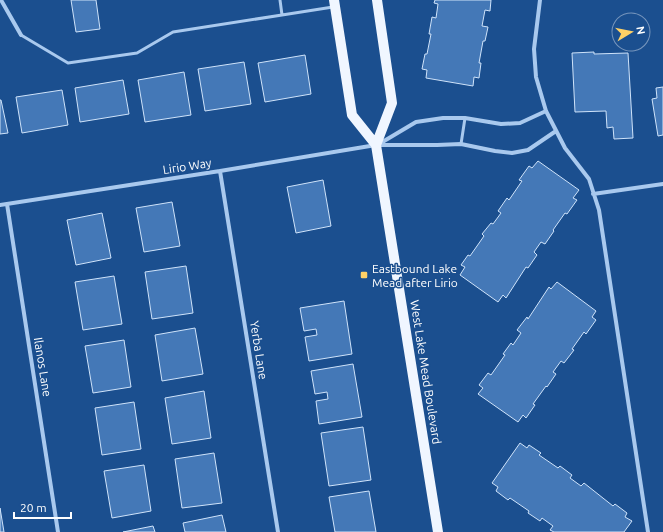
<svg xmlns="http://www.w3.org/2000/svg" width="663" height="532" viewBox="0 0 663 532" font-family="Ubuntu,sans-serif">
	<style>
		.building { fill: #4478b7; stroke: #cfe3fa }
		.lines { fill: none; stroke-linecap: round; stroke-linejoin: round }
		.service { stroke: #a9c9ee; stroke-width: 3 }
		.minor { stroke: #a9c9ee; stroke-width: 4 }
		.primary { stroke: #f0f6ff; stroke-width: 10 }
		.poi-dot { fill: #ffd166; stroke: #1b4f8f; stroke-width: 1.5 }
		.labels { text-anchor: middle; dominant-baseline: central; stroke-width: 3; stroke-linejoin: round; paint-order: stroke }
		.street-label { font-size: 12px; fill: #fff; stroke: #1b4f8f }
		.poi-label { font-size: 12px; fill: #fff; stroke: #1b4f8f; text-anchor: start }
	</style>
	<rect width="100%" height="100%" fill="#1b4f8f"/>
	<path class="building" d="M 71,0 L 96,0 L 100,29 L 76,32 Z
		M 435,0 L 491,0 L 490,11 L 485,10 L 482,26 L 488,27 L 485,41 L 483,41 L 479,63 L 481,63 L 479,78 L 474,77 L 473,86 L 426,78 L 427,70 L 422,69 L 425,54 L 427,54 L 431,34 L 429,34 L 432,17 L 436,18 L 438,4 L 434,3 Z
		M 594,52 L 594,54 L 628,53 L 633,138 L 614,139 L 613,127 L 607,128 L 606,111 L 575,112 L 572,53 Z
		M 305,55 L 311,94 L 265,102 L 258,63 Z
		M 244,62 L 251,104 L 205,111 L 198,69 Z
		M 184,72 L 191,115 L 145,122 L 138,80 Z
		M 123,80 L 129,114 L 80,122 L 75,88 Z
		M 663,87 L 663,135 L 658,136 L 652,99 L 657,98 L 656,88 Z
		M 62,90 L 68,125 L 22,133 L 16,97 Z
		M 0,100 L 1,100 L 8,133 L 0,134 Z
		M 538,161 L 579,190 L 573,198 L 577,200 L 567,214 L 565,213 L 553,230 L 554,231 L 545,244 L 541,242 L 534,252 L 537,255 L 528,268 L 526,267 L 506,298 L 503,295 L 498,302 L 460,275 L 465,267 L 461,265 L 468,255 L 470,256 L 484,236 L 482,234 L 491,223 L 493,224 L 501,213 L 498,211 L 507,198 L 509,200 L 522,181 L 519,180 L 529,166 L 532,168 Z
		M 323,180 L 331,226 L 296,233 L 287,187 Z
		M 172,202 L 180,246 L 144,252 L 136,208 Z
		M 102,213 L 111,258 L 76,265 L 67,220 Z
		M 186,266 L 193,313 L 152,319 L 145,272 Z
		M 114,276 L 122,324 L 83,330 L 75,282 Z
		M 557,282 L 596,311 L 592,317 L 596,320 L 586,334 L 584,332 L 572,349 L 574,350 L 564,363 L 561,361 L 553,372 L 556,374 L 547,387 L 546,386 L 533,404 L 535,405 L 526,418 L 523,415 L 518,422 L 478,394 L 483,388 L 479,385 L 488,373 L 491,375 L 505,355 L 503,354 L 511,343 L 513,345 L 521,333 L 517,330 L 527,317 L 528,319 L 549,287 L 551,289 Z
		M 344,301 L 352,354 L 309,361 L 305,337 L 317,335 L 316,329 L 304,331 L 300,308 Z
		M 195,328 L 203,374 L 162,381 L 155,335 Z
		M 124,340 L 131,387 L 93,393 L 85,346 Z
		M 353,364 L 362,417 L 319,424 L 316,401 L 328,399 L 327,392 L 315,394 L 311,371 Z
		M 204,391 L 211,438 L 172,444 L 165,398 Z
		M 134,402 L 141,449 L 102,455 L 95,408 Z
		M 363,427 L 371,480 L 329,486 L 321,433 Z
		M 520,443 L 527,448 L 529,445 L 541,453 L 539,455 L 558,468 L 560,466 L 572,475 L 570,478 L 581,486 L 584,483 L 613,506 L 615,504 L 627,513 L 625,517 L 632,521 L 624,532 L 554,532 L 550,530 L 553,526 L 542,518 L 540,521 L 528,513 L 529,511 L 510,498 L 508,500 L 496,491 L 498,487 L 492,483 Z
		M 214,453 L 222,503 L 182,508 L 175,459 Z
		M 144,465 L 151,511 L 112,518 L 104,471 Z
		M 369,491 L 376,532 L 335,532 L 329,497 Z
		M 0,508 L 4,532 L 0,532 Z
		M 222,515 L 226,532 L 185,532 L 183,523 Z
		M 153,526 L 155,532 L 123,532 Z"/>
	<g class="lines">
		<path class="service" d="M 280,0 L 282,15 L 333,7
			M 21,35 L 68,63 L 137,53 L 173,32 L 282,15
			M 461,144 L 465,118"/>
		<path class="minor" d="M 1,0 L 21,35
			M 540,0 L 534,49 L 536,77 L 546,111 L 565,148 L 589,179 L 599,210 L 648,532
			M 379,144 L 416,122 L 443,118 L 465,118 L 501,124 L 520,123 L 546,111
			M 220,171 L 278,532
			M 593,194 L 663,184
			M 7,204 L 58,532
			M 0,205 L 220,171 L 376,145 L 437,145 L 461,144 L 495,151 L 512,153 L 528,150 L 556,131"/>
		<path class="primary" d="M 334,0 L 352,115 L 376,145 L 438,532
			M 376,145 L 392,103 L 377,0"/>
	</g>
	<rect class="poi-dot" x="360" y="271" width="8" height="8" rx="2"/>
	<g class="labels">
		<g class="street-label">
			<text transform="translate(187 166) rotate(-9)">Lirio Way</text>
			<text transform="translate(259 350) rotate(81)">Yerba Lane</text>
			<text transform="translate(43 367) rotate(81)">Ilanos Lane</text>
			<text transform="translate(426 372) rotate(81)">West Lake Mead Boulevard</text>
		</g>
		<g class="poi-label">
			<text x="372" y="268">Eastbound Lake<tspan x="372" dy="14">Mead after Lirio</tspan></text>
		</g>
	</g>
	<g transform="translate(631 32) rotate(80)"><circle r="19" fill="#1b4f8f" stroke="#7695bc"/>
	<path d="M0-3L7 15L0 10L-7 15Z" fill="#ffd166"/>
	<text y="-6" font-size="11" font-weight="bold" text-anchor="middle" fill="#ffffff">N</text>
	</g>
	<path d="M14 512v6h57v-6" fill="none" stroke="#ffffff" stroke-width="2"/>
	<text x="20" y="512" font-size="12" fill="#ffffff" stroke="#1b4f8f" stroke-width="3" paint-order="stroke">20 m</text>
</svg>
